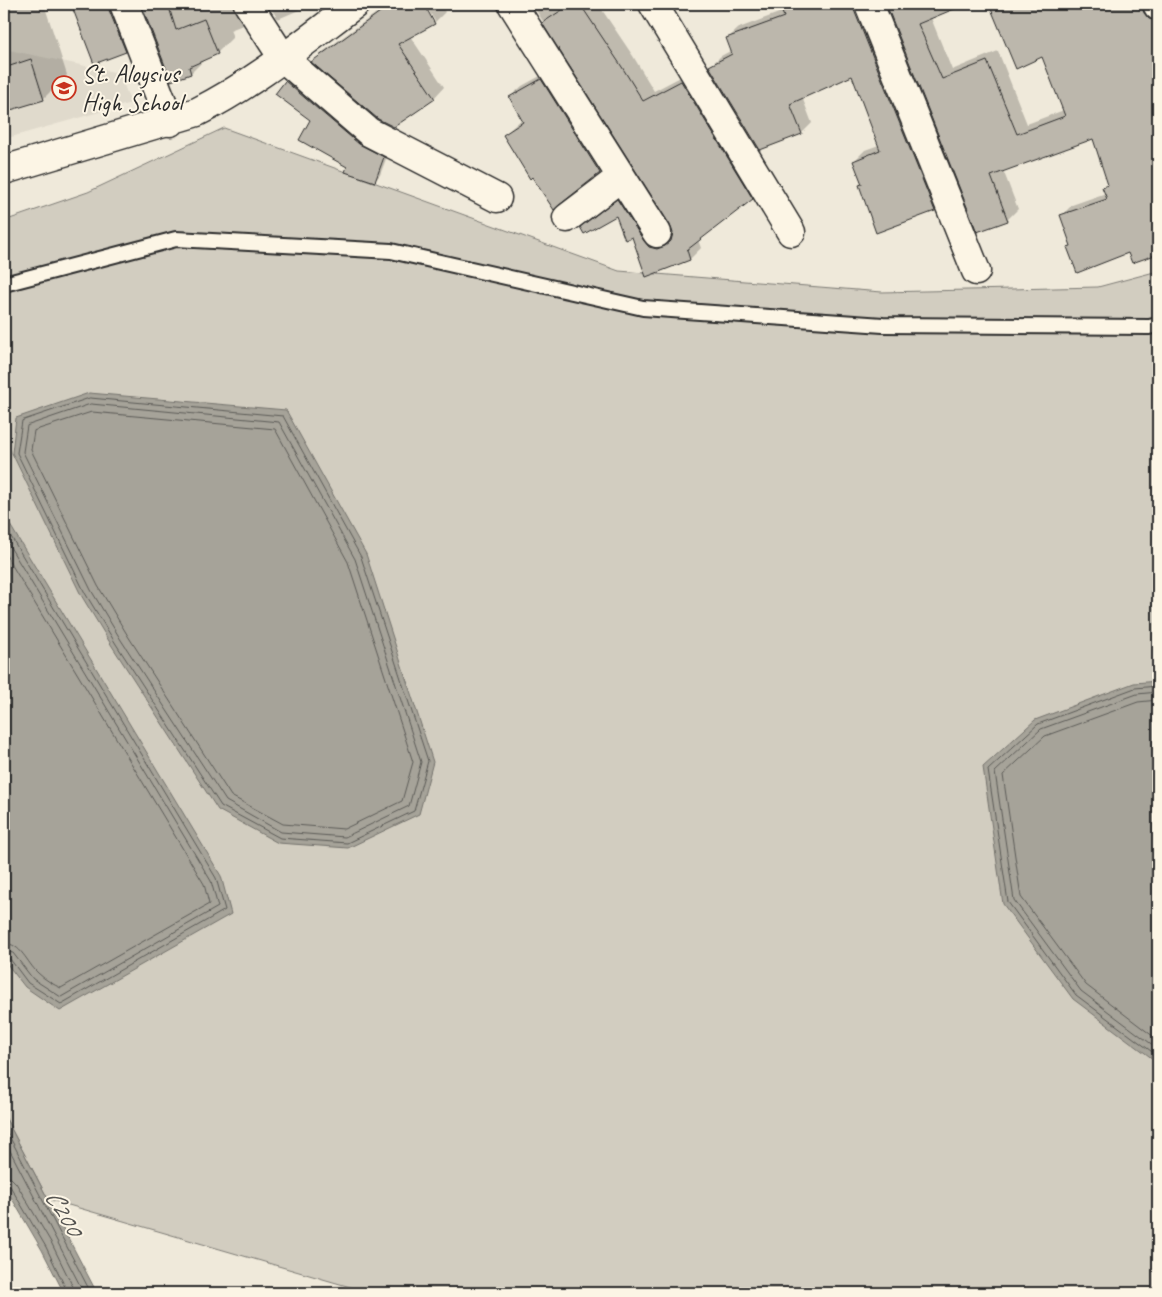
<svg xmlns="http://www.w3.org/2000/svg" width="1162" height="1297" viewBox="0 0 1162 1297" font-family="Caveat,sans-serif">
	<style>
		.built { fill: #e0dacc }
		.green { fill: #d2cdc0; stroke: #7e7c76 }
		.water { fill: #a6a399; stroke: #75736d }
		.shadow { fill: #0003 }
		.lines { fill: none; stroke-linecap: round; stroke-linejoin: round }
		.shore { stroke: #5c5b57; stroke-width: 1 }
		.building { fill: #bcb7ac; stroke: #2b2b2b }
		.service-casing { stroke: #2b2b2b; stroke-width: 18 }
		.minor-casing { stroke: #2b2b2b; stroke-width: 31 }
		.tertiary-casing { stroke: #2b2b2b; stroke-width: 31 }
		.service { stroke: #fcf5e5; stroke-width: 14 }
		.minor { stroke: #fcf5e5; stroke-width: 28 }
		.tertiary { stroke: #fcf5e5; stroke-width: 28 }
		.labels { text-anchor: middle; dominant-baseline: central; stroke-width: 4; stroke-linejoin: round; paint-order: stroke }
		.poi-label { font-size: 25px; fill: #2b2b2b; stroke: #fcf5e5; text-anchor: start }
		.water-label { font-size: 26px; font-style: italic; fill: #565552; stroke: #fcf5e5 }
	</style>
	<rect width="100%" height="100%" fill="#efe9da"/>
	<filter id="ink" filterUnits="userSpaceOnUse"><feTurbulence type="fractalNoise" baseFrequency=".02" numOctaves="2"/><feDisplacementMap in="SourceGraphic" scale="10" xChannelSelector="R" yChannelSelector="G"/><feConvolveMatrix kernelMatrix="1 2 1 2 8 2 1 2 1" color-interpolation-filters="sRGB"/></filter>
	<g filter="url(#ink)">
		<path class="built" d="M 4,49 L 119,73 L 131,103 L 4,139 Z"/>
		<path class="green" d="M 224,128 L 619,271 L 882,292 L 1098,287 L 1158,271 L 1158,1293 L 371,1293 L 48,1199 L 4,1115 L 4,221 L 88,192 Z"/>
		<path class="water" d="M 89,393 L 286,410 L 366,554 L 433,762 L 419,814 L 348,848 L 278,843 L 218,810 L 112,646 L 81,595 L 12,453 L 16,418 Z
			M 4,515 L 221,876 L 231,914 L 60,1011 L 25,987 L 4,960 Z
			M 1158,681 L 1158,1060 L 1153,1059 L 1073,999 L 1003,904 L 983,767 L 1035,720 L 1134,683 Z
			M 4,1115 L 97,1293 L 64,1293 L 42,1250 L 4,1185 Z"/>
		<path class="shadow" d="M 4,4 L 44,4 L 67,75 L 43,99 L 4,111 Z
			M 73,4 L 129,4 L 141,35 L 125,51 L 95,62 Z
			M 142,4 L 255,4 L 259,9 L 243,25 L 230,30 L 233,37 L 217,53 L 206,58 L 191,73 L 172,80 Z
			M 268,4 L 313,4 L 278,19 Z
			M 408,4 L 423,4 L 432,21 L 435,21 L 425,4 L 440,4 L 445,12 L 434,23 L 410,36 L 444,87 L 434,98 L 313,62 L 324,51 L 382,9 L 386,15 Z
			M 532,4 L 598,4 L 633,56 L 654,91 L 692,71 L 763,187 L 752,198 L 698,240 L 701,248 L 690,259 L 647,275 L 633,235 L 617,215 L 582,228 L 593,217 L 629,190 L 669,238 L 673,237 L 674,233 L 671,224 Z
			M 785,4 L 867,4 L 945,200 L 935,210 L 863,183 L 854,161 L 865,150 L 879,145 L 852,75 L 802,97 L 812,123 L 802,133 L 710,66 L 721,56 L 732,50 L 728,38 L 739,28 L 784,11 L 787,8 Z
			M 887,4 L 965,4 L 931,18 L 952,70 L 998,51 L 1027,124 L 1064,110 L 1043,56 L 1009,13 L 1032,4 L 1156,4 L 1158,6 L 1158,218 L 1157,218 L 1158,252 L 1133,261 L 1129,251 L 1069,247 L 1072,245 L 1062,215 L 1072,205 L 1106,193 L 1104,187 L 1109,182 L 1093,137 L 1003,170 L 1018,209 L 1007,220 L 978,230 Z
			M 553,69 L 611,160 L 600,172 L 561,201 L 504,135 L 522,119 L 510,97 L 522,86 Z
			M 292,76 L 389,151 L 380,175 L 374,181 L 349,166 L 312,120 L 277,94 Z"/>
		<g class="lines">
			<path class="shore" d="M 90,398 L 283,416 L 361,557 L 428,761 L 414,811 L 347,843 L 280,838 L 221,806 L 116,644 L 85,593 L 17,453 L 22,421 Z
				M 91,404 L 279,422 L 355,559 L 421,762 L 409,806 L 345,837 L 281,832 L 226,801 L 121,640 L 91,590 L 23,452 L 27,426 Z
				M 92,412 L 275,429 L 348,562 L 413,762 L 402,801 L 344,829 L 283,824 L 231,796 L 128,636 L 98,586 L 31,450 L 34,431 Z
				M 4,525 L 216,878 L 225,910 L 61,1004 L 28,983 L 10,959 L 4,957
				M 4,537 L 211,881 L 218,907 L 61,997 L 33,979 L 13,953 L 4,951
				M 4,552 L 204,884 L 209,904 L 61,988 C 54,985 44,979 38,973 C 26,962 22,944 4,943
				M 1158,686 L 1135,688 L 1038,724 L 988,770 L 1008,902 L 1076,995 L 1155,1054 L 1158,1055
				M 1158,692 L 1137,694 L 1041,729 L 995,772 L 1014,900 L 1081,991 L 1158,1049
				M 1158,700 L 1138,702 L 1045,736 L 1003,775 L 1021,897 L 1086,985 L 1158,1040
				M 4,1126 L 91,1293
				M 4,1139 L 84,1293
				M 4,1177 L 11,1178 L 16,1183 L 52,1244 L 73,1287 L 74,1293
				M 4,1183 L 10,1186 L 46,1247 L 68,1293"/>
		</g>
		<path class="building" d="M 71,4 L 109,4 L 109,10 L 126,52 L 94,64 Z
			M 141,4 L 168,4 L 176,30 L 204,19 L 218,54 L 189,67 L 191,74 L 171,81 Z
			M 391,4 L 424,4 L 435,24 L 398,44 L 435,99 L 394,127 L 378,119 L 311,62 Z
			M 571,4 L 580,4 L 622,67 L 643,101 L 681,81 L 753,199 L 687,250 L 690,260 L 646,277 L 632,237 L 625,240 L 616,216 L 584,234 L 580,227 L 617,199 L 644,241 L 649,247 L 657,249 L 665,246 L 671,241 L 673,233 L 670,225 L 542,23 Z
			M 801,4 L 854,4 L 854,10 L 935,211 L 876,233 L 859,185 L 862,184 L 853,161 L 880,150 L 852,76 L 790,104 L 802,134 L 760,150 L 709,66 L 732,54 L 726,38 L 784,17 L 782,12 Z
			M 886,4 L 966,4 L 918,24 L 942,79 L 987,61 L 1017,134 L 1065,116 L 1042,57 L 1016,69 L 989,4 L 1141,4 L 1144,13 L 1149,19 L 1158,21 L 1158,254 L 1132,263 L 1128,253 L 1077,273 L 1067,247 L 1071,246 L 1060,215 L 1107,199 L 1102,187 L 1108,185 L 1093,139 L 991,176 L 1008,221 L 977,232 Z
			M 31,59 L 44,100 L 4,112 L 4,68 Z
			M 541,79 L 600,173 L 558,206 L 554,210 L 532,177 L 530,179 L 503,135 L 523,122 L 509,97 Z
			M 285,81 L 359,144 L 384,157 L 375,182 L 345,172 L 347,167 L 299,140 L 310,120 L 275,94 Z"/>
		<g class="lines">
			<g class="service-casing">
				<path id="service" d="M 4,284 L 176,239 L 391,251 L 643,308 L 883,325 L 1149,327 L 1158,325"/>
			</g>
			<g class="minor-casing">
				<path id="minor" d="M 124,4 L 170,122
					M 248,4 L 283,58 L 369,132 L 497,198
					M 512,4 L 657,233
					M 653,4 L 791,232
					M 869,4 L 976,271
					M 1157,4 L 1158,6
					M 567,218 L 621,177"/>
			</g>
			<g class="tertiary-casing">
				<path id="tertiary" d="M 4,170 L 197,112 C 255,83 304,42 355,4"/>
			</g>
			<use href="#service" class="service"/>
			<use href="#minor" class="minor"/>
			<use href="#tertiary" class="tertiary"/>
		</g>
	</g>
	<defs>
		<g id="school-ring" transform="scale(1.25)"><circle r="9.5" fill="#fcf5e5" stroke="#c8321e" stroke-width="1.5"/><path d="M0-5L7-2L0 1L-7-2ZM-4 1L0 2.5L4 1V4Q0 6-4 4Z" fill="#c8321e"/></g>
	</defs>
	<g fill-rule="evenodd">
		<use href="#school-ring" x="64" y="88"/>
	</g>
	<g class="labels">
		<g class="poi-label">
			<text x="82" y="74">St. Aloysius<tspan x="82" dy="29">High School</tspan></text>
		</g>
		<g class="water-label">
			<text transform="translate(64 1212) rotate(60)">C200</text>
		</g>
	</g>
	<rect width="1162" height="1297" fill="none" stroke="#fcf5e5" stroke-width="20"/>
	<rect x="10" y="10" width="1142" height="1277" fill="none" stroke="#2b2b2b" stroke-width="2" filter="url(#ink)"/>
</svg>
